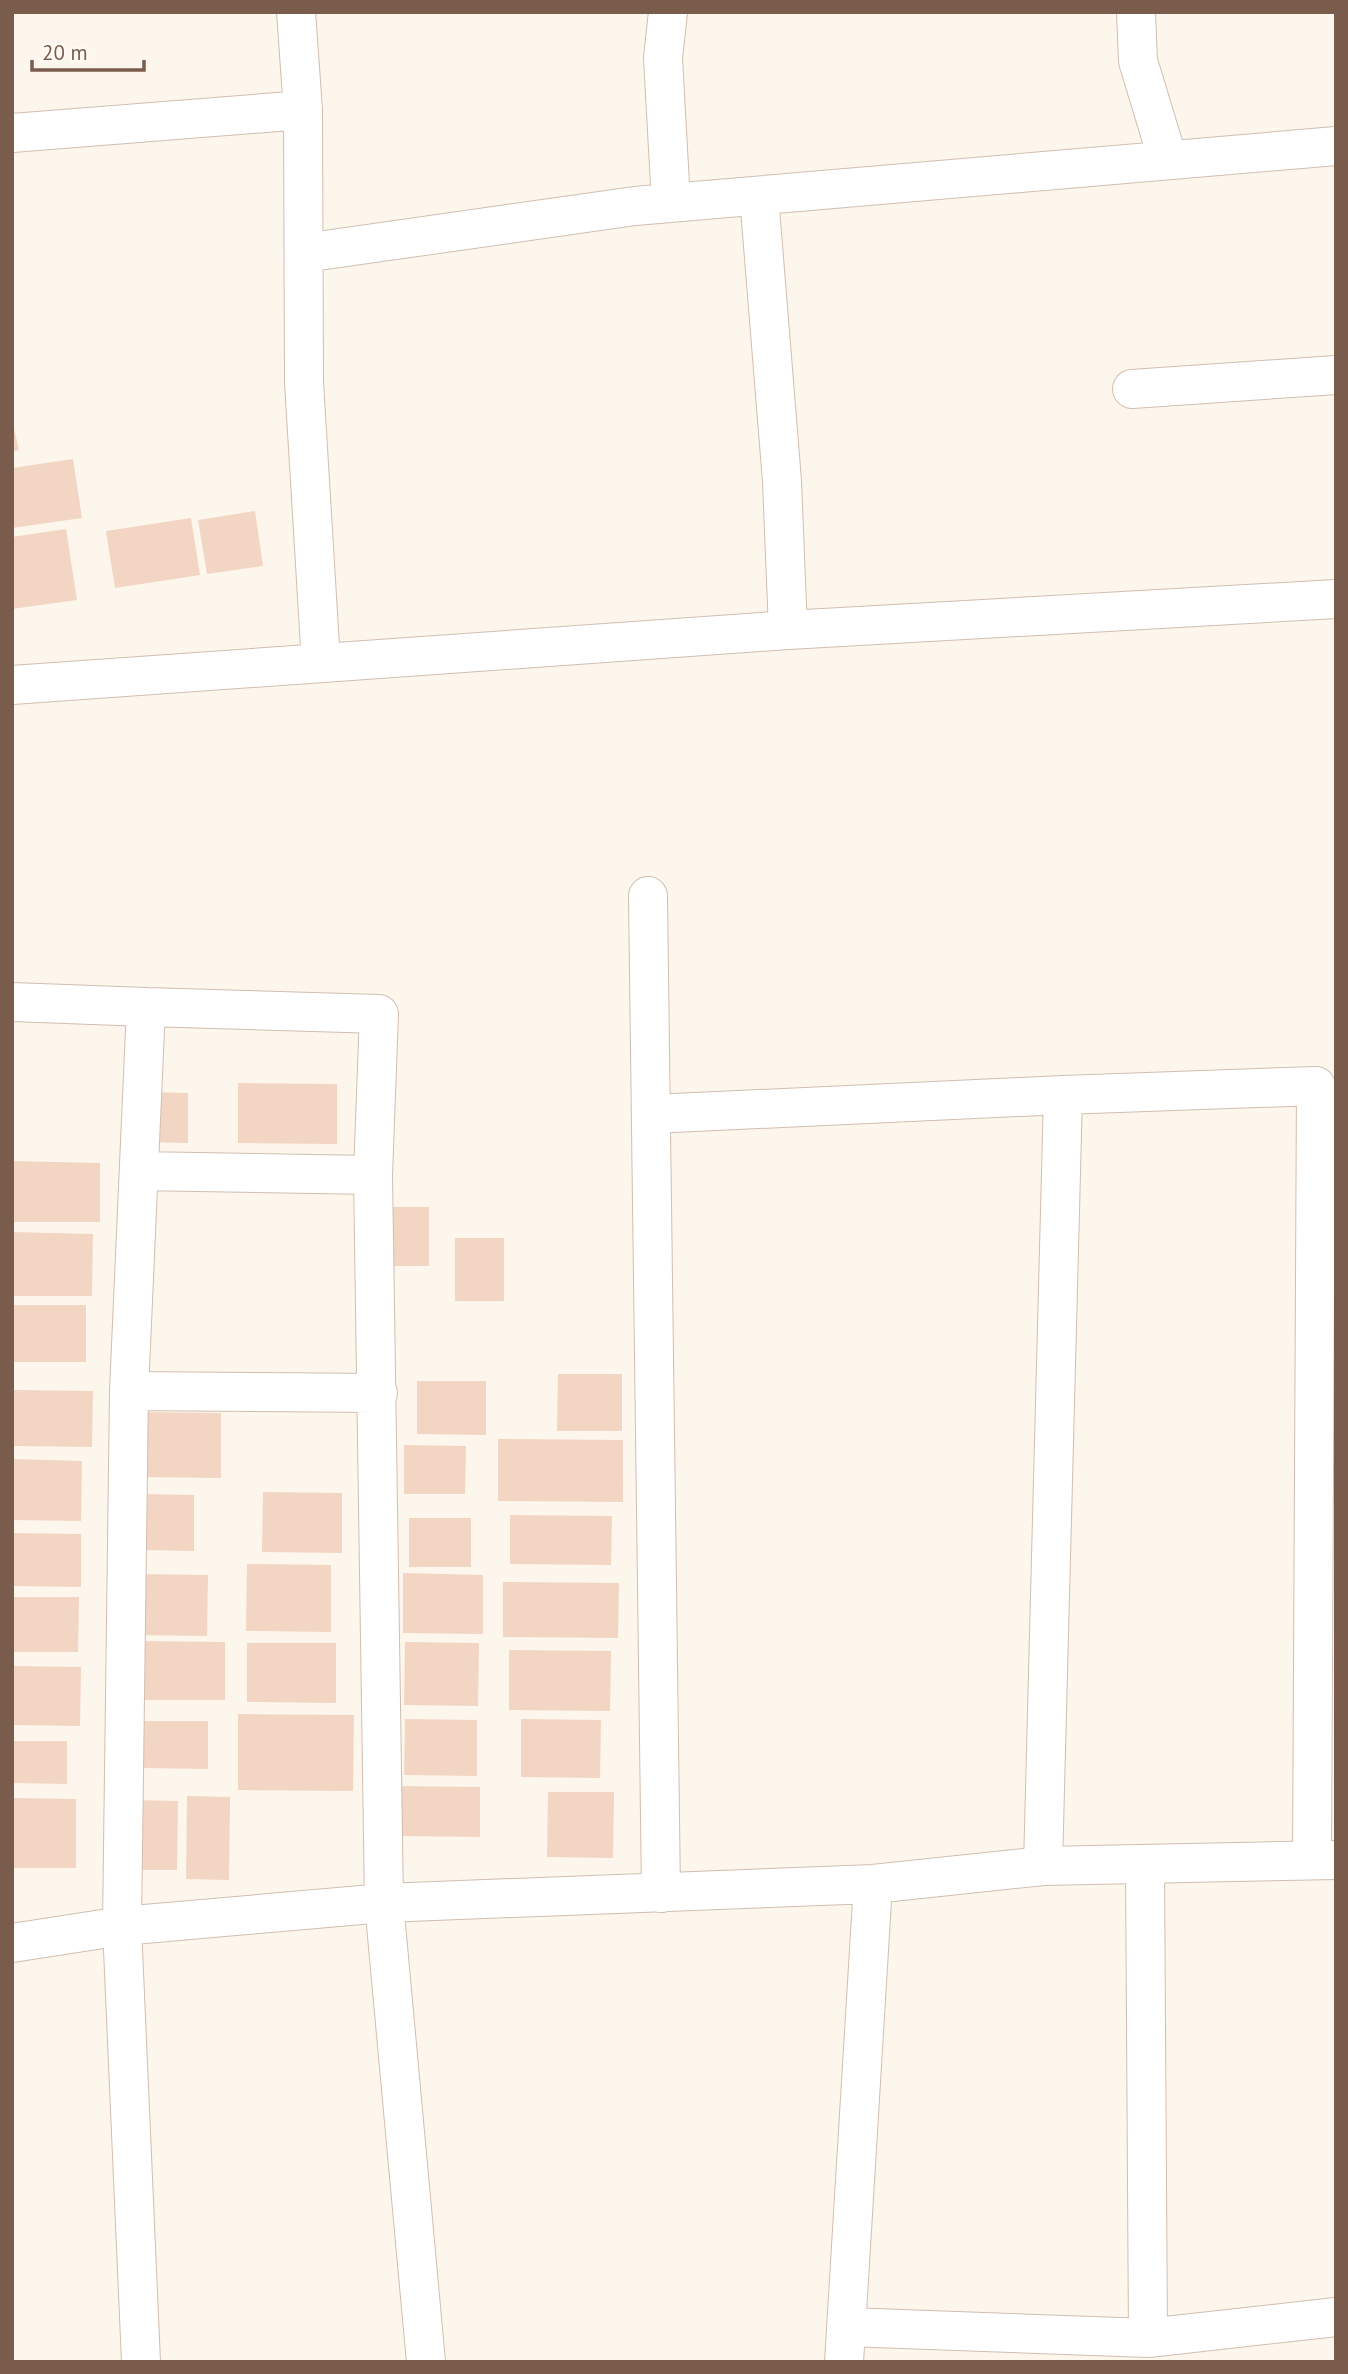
<svg xmlns="http://www.w3.org/2000/svg" width="1348" height="2374" viewBox="0 0 1348 2374" font-family="'PT Sans',sans-serif">
	<style>
		.building { fill: #f3d5c3 }
		.lines { fill: none; stroke-linecap: round; stroke-linejoin: round }
		.minor-casing { stroke: #d1beb0; stroke-width: 40 }
		.tertiary-casing { stroke: #d1beb0; stroke-width: 40 }
		.minor { stroke: #fff; stroke-width: 38 }
		.tertiary { stroke: #fff; stroke-width: 38 }
	</style>
	<rect width="100%" height="100%" fill="#fdf6ec"/>
	<path class="building" d="M 12,419 L 19,450 L 12,452 Z
		M 73,459 L 82,518 L 12,528 L 12,468 Z
		M 255,511 L 263,566 L 207,574 L 198,520 Z
		M 191,518 L 200,575 L 115,588 L 106,531 Z
		M 66,529 L 77,600 L 12,609 L 12,537 Z
		M 238,1083 L 337,1084 L 337,1144 L 238,1143 Z
		M 146,1092 L 188,1093 L 188,1143 L 146,1142 Z
		M 12,1161 L 100,1163 L 100,1222 L 12,1222 Z
		M 378,1207 L 429,1207 L 429,1266 L 378,1266 Z
		M 12,1232 L 93,1234 L 92,1296 L 12,1296 Z
		M 455,1238 L 504,1238 L 504,1301 L 455,1301 Z
		M 12,1305 L 86,1305 L 86,1362 L 12,1362 Z
		M 558,1374 L 622,1374 L 622,1431 L 557,1431 Z
		M 417,1381 L 486,1381 L 486,1435 L 417,1434 Z
		M 12,1390 L 93,1391 L 92,1447 L 12,1446 Z
		M 139,1412 L 221,1413 L 221,1478 L 138,1477 Z
		M 498,1439 L 623,1440 L 623,1502 L 498,1501 Z
		M 404,1445 L 466,1446 L 465,1494 L 404,1494 Z
		M 12,1459 L 82,1461 L 81,1521 L 12,1520 Z
		M 263,1492 L 342,1493 L 342,1553 L 262,1552 Z
		M 142,1494 L 194,1495 L 194,1551 L 141,1550 Z
		M 510,1515 L 612,1516 L 611,1565 L 510,1564 Z
		M 409,1518 L 471,1518 L 471,1567 L 409,1567 Z
		M 12,1533 L 81,1534 L 81,1587 L 12,1586 Z
		M 247,1564 L 331,1565 L 331,1632 L 246,1631 Z
		M 403,1573 L 483,1575 L 483,1634 L 403,1633 Z
		M 136,1574 L 208,1575 L 207,1636 L 136,1635 Z
		M 503,1582 L 619,1583 L 618,1638 L 503,1637 Z
		M 12,1597 L 79,1597 L 78,1652 L 12,1652 Z
		M 138,1641 L 225,1642 L 225,1700 L 138,1700 Z
		M 405,1642 L 479,1643 L 478,1706 L 404,1705 Z
		M 247,1643 L 336,1643 L 336,1703 L 247,1702 Z
		M 509,1650 L 611,1651 L 610,1711 L 509,1710 Z
		M 12,1666 L 81,1667 L 80,1726 L 12,1725 Z
		M 238,1714 L 354,1715 L 353,1791 L 238,1790 Z
		M 405,1719 L 477,1720 L 477,1776 L 404,1775 Z
		M 521,1719 L 601,1720 L 600,1778 L 521,1777 Z
		M 144,1721 L 208,1721 L 208,1769 L 143,1768 Z
		M 12,1741 L 67,1741 L 67,1784 L 12,1783 Z
		M 395,1786 L 480,1787 L 480,1837 L 395,1836 Z
		M 548,1792 L 614,1792 L 613,1858 L 547,1857 Z
		M 187,1796 L 230,1797 L 229,1880 L 186,1879 Z
		M 12,1798 L 76,1799 L 76,1868 L 12,1868 Z
		M 132,1800 L 178,1801 L 177,1870 L 131,1870 Z"/>
	<g class="lines">
		<g class="minor-casing">
			<path id="minor" d="M 296,12 L 303,110 L 304,382 L 321,663
				M 668,12 L 663,58 L 671,203
				M 1136,12 L 1138,61 L 1168,160
				M 12,133 L 303,110
				M 759,196 L 782,481 L 788,630
				M 304,253 L 635,206 L 1336,146
				M 1132,389 L 1336,375
				M 648,896 L 661,1893
				M 12,1002 L 146,1007
				M 1063,1095 L 1316,1086 L 1312,1860
				M 652,1114 L 1063,1095 L 1043,1866
				M 139,1171 L 373,1175
				M 129,1391 L 378,1393
				M 1145,1866 L 1148,2338 L 1336,2317
				M 847,2327 L 1148,2338
				M 141,2362 L 122,1926 L 129,1391 L 146,1007 L 379,1014 L 373,1175 L 384,1903 L 426,2362"/>
		</g>
		<g class="tertiary-casing">
			<path id="tertiary" d="M 12,685 L 788,630 L 1336,599
				M 12,1943 L 122,1926 L 384,1903 L 873,1884 L 1043,1866 L 1336,1860
				M 844,2362 L 873,1884"/>
		</g>
		<use href="#minor" class="minor"/>
		<use href="#tertiary" class="tertiary"/>
	</g>
	<rect width="1348" height="2374" fill="none" stroke="#7a5c4d" stroke-width="28"/>
	<path d="M32 60v10h112v-10" fill="none" stroke="#7a5c4d" stroke-width="3.5"/>
	<text x="42" y="60" font-size="21" fill="#7a5c4d" stroke="#fffaf3" stroke-width="5" paint-order="stroke">20 m</text>
</svg>
